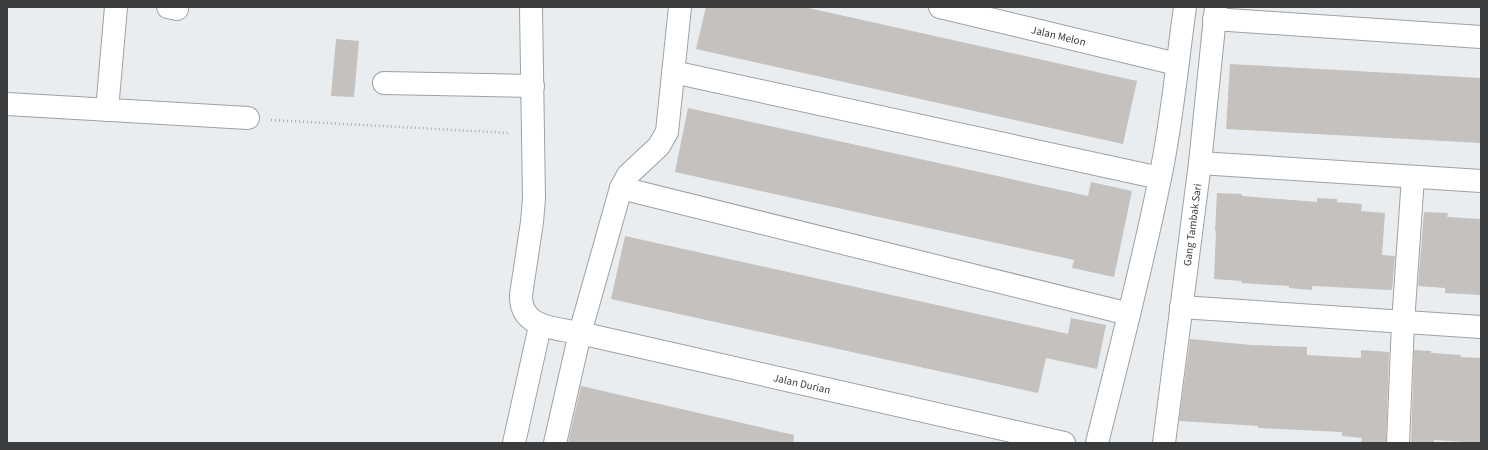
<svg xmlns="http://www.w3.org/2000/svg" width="1488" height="450" viewBox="0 0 1488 450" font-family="'Source Sans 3',sans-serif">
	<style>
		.building { fill: #c4c1be }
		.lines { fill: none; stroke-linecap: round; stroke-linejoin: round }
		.minor-casing { stroke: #9ea1a4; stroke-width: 24 }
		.path { stroke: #a8abad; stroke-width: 2.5; stroke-dasharray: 1 3; stroke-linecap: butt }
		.minor { stroke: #fff; stroke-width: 22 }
		.labels { text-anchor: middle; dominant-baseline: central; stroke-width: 3; stroke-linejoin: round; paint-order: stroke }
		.street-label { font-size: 11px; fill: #3b3c3e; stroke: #f7fafd }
	</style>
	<rect width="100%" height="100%" fill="#e9edf0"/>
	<path class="building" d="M 706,7 L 804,7 L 1137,81 L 1123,144 L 696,49 Z
		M 336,39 L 359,41 L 354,97 L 331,96 Z
		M 1230,64 L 1481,78 L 1481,143 L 1226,129 Z
		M 688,108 L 1088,196 L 1091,182 L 1132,191 L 1114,277 L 1072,268 L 1074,260 L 675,172 Z
		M 1217,193 L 1242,194 L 1242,196 L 1317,202 L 1317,198 L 1337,199 L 1337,202 L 1362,204 L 1361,211 L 1385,213 L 1382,255 L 1395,256 L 1392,290 L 1312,286 L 1312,290 L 1289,288 L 1289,286 L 1241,283 L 1242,281 L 1214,279 L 1216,231 L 1215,231 Z
		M 1424,212 L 1448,213 L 1447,217 L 1481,219 L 1481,295 L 1445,293 L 1445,288 L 1418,286 Z
		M 625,236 L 1068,334 L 1071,318 L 1106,325 L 1097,369 L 1046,358 L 1038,393 L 611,299 Z
		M 1190,339 L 1251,345 L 1307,347 L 1307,355 L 1361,358 L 1361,350 L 1389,352 L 1386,443 L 1361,443 L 1362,438 L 1342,436 L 1342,432 L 1258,428 L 1258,426 L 1179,421 Z
		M 1414,350 L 1431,351 L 1431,353 L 1461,355 L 1460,357 L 1481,358 L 1481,443 L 1434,440 L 1434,443 L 1411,443 Z
		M 581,386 L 794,435 L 793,443 L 568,443 Z"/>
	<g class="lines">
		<g class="minor-casing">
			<g id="minor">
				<path d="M 168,7 L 177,9"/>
				<path id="s1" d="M 531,7 L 534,198 L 532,222 L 521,295 C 520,328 555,328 580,333 L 1064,443"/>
				<path id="s2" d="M 940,7 L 1177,64"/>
				<path d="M 1214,19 L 1481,37"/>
				<path d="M 673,72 L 1160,178"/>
				<path d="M 384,83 L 533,86"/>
				<path d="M 7,104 L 248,118"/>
				<path d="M 107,110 L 116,7"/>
				<path d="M 1200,163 L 1481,181"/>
				<path d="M 621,188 L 1129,314"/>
				<path d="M 1181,307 L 1481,327"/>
				<path d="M 514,443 L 540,326"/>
				<path d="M 555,443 L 580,333 L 621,188 L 628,175 L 659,146 L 667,132 L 680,7"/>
				<path d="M 1097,443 C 1119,355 1142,267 1160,178 C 1172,122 1177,64 1185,7"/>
				<path id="s3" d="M 1164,443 L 1200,163 L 1216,7"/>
				<path d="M 1398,443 L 1403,323 L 1413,177"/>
			</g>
		</g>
		<path class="path" d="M 271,120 L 510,133"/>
		<use href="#minor" class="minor"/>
	</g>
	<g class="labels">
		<g class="street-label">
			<text stroke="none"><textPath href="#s2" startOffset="122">Jalan Melon</textPath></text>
			<text stroke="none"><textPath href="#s3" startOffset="220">Gang Tambak Sari</textPath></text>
			<text stroke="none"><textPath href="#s1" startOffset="595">Jalan Durian</textPath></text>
		</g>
	</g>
	<rect width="1488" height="450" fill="none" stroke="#3b3c3e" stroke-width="16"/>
</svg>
